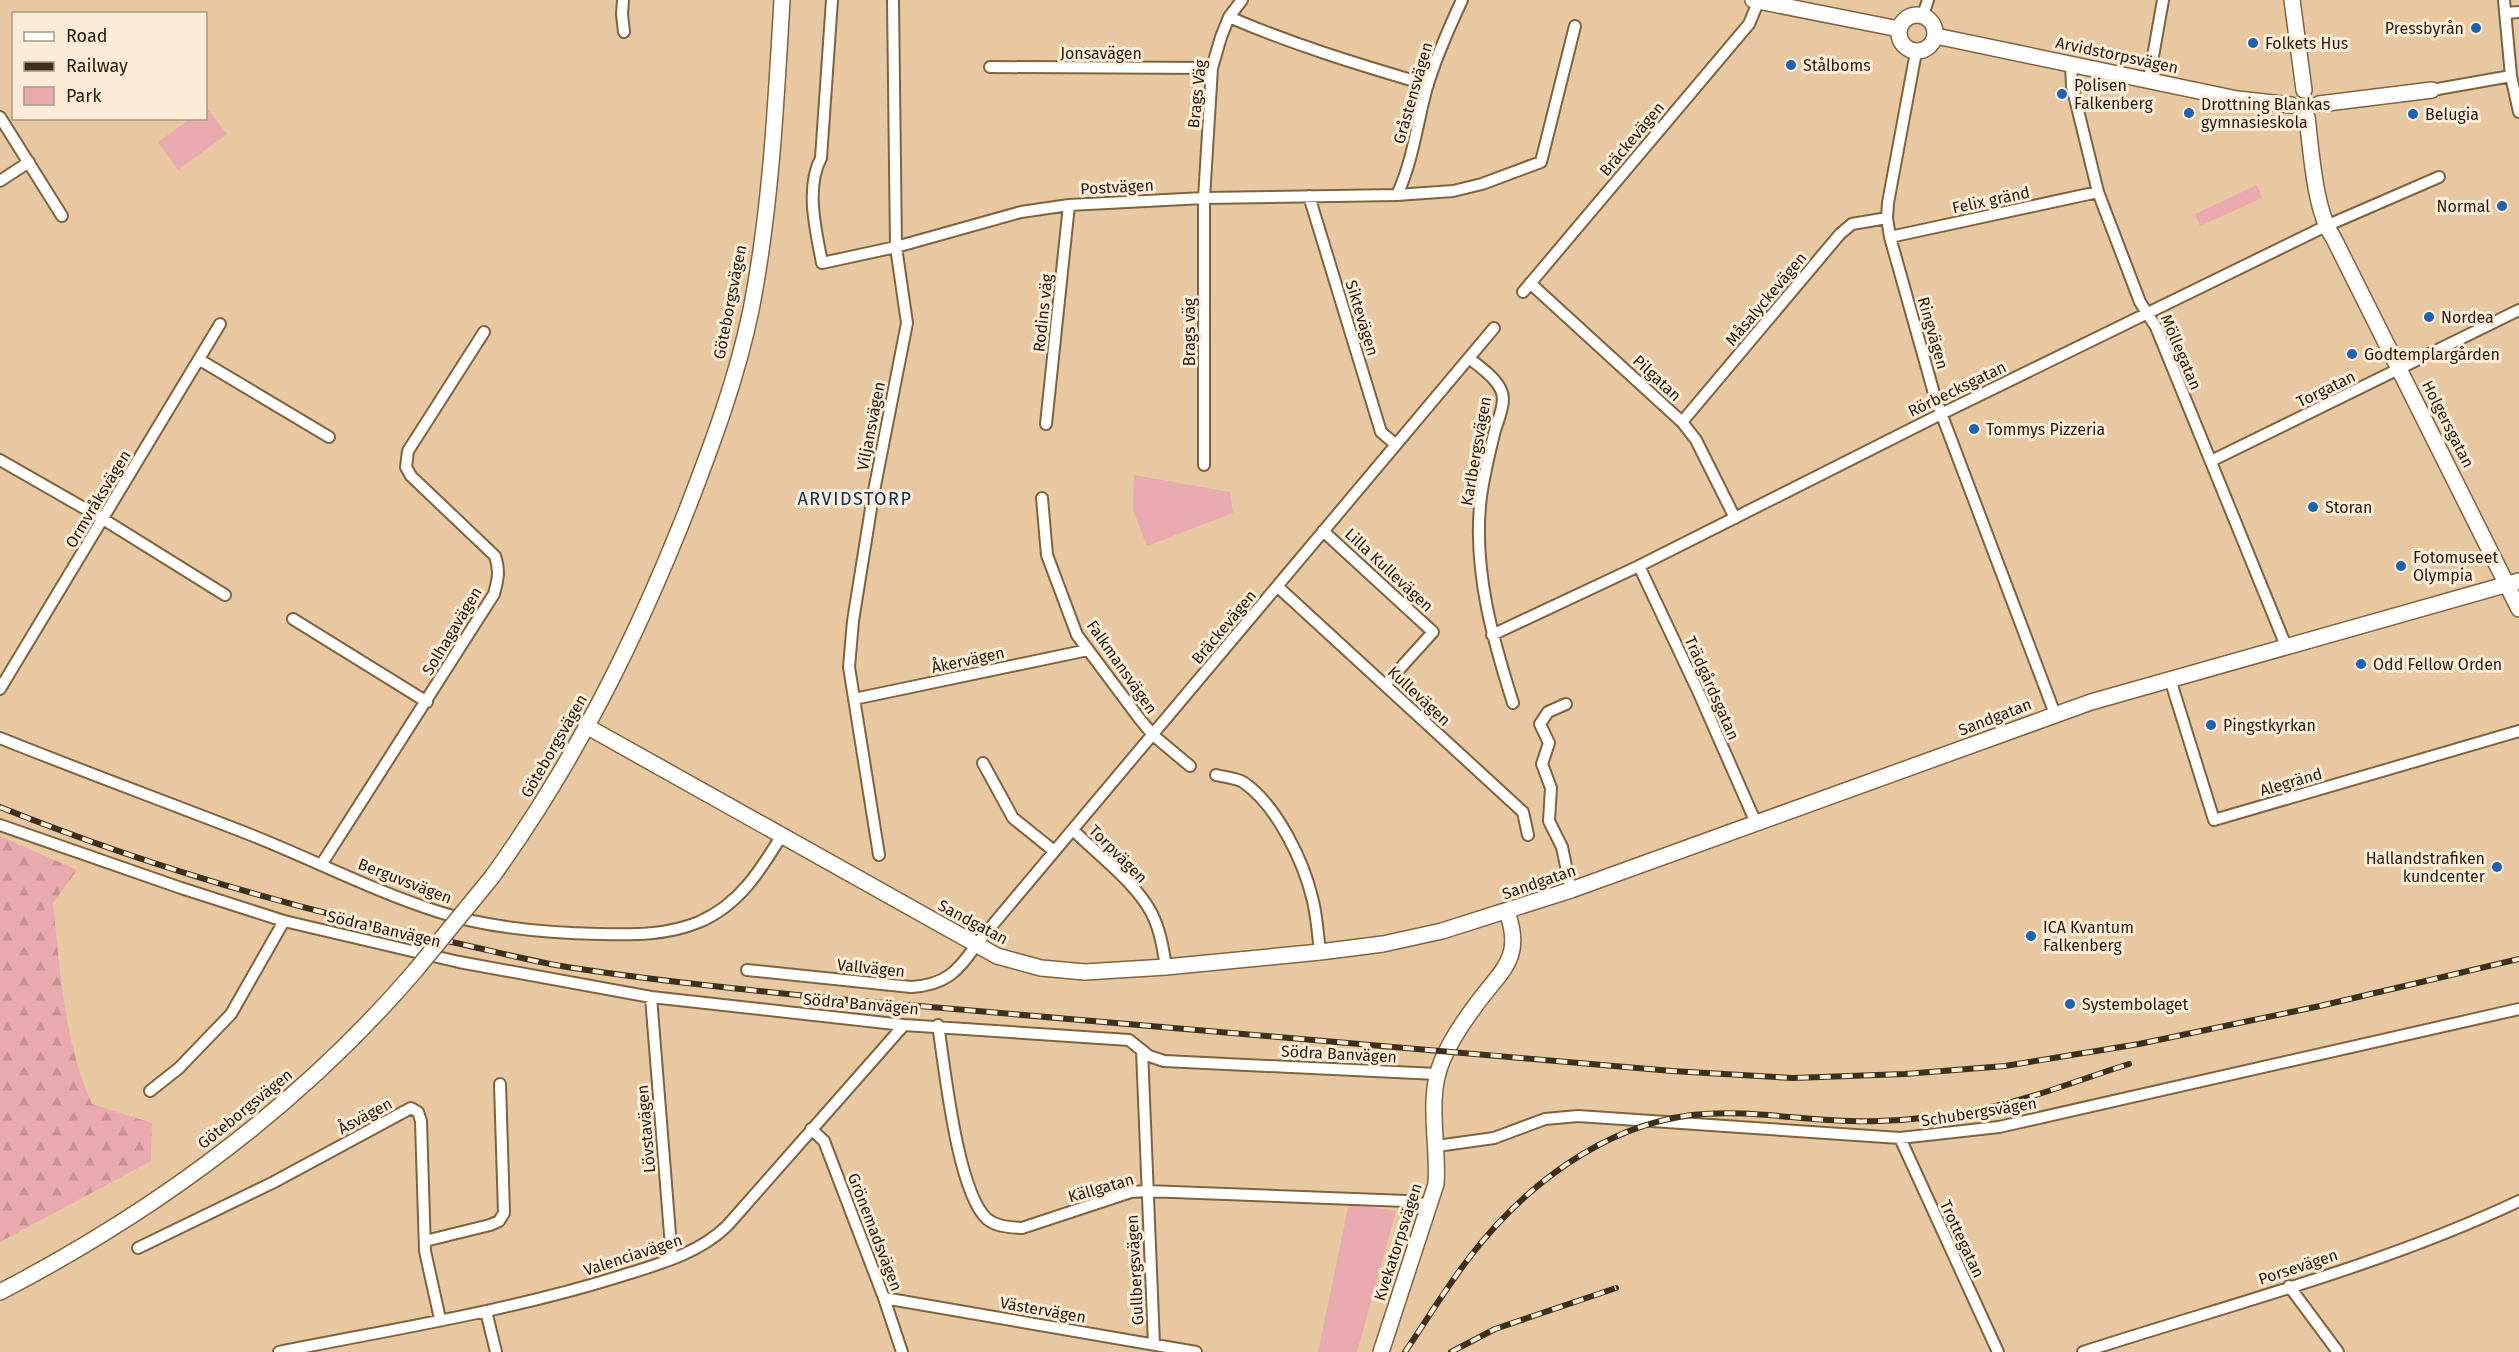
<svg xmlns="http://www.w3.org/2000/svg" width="2519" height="1352" viewBox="0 0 2519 1352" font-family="'Fira Sans',sans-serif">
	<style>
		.green { fill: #e9aaaf }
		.forest { fill: url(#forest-firs) }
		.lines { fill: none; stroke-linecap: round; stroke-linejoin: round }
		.street-casing { stroke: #7f633d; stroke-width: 14 }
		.secondary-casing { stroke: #7f633d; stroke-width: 18 }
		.street { stroke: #fff; stroke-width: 10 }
		.secondary { stroke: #fff; stroke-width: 15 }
		.rail-casing { stroke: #3d301d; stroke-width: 6 }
		.rail { stroke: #fcecd7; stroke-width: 4; stroke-dasharray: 11; stroke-linecap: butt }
		.secondary-bridge-casing { stroke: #7f633d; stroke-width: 18; stroke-linecap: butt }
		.secondary-bridge { stroke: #fff; stroke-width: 15 }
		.poi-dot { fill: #1964b4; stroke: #fcecd7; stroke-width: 2 }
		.labels { text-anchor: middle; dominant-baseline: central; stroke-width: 6; stroke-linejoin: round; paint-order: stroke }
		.poi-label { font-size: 16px; fill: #251a0a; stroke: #fcecd7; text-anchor: start }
		.street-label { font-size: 16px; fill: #251a0a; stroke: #fcecd7 }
		.neighbourhood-label { font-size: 18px; letter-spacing: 1.5px; fill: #023465; stroke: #fcecd7 }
	</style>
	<defs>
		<pattern id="forest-firs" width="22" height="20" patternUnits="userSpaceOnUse" patternTransform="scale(1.5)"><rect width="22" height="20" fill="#e9aaaf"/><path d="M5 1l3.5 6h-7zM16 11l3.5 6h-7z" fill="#c89295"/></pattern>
	</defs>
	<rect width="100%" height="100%" fill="#e8c8a0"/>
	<path class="green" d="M 206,107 L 227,134 L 178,170 L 158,142 L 190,119 L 206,118 Z
		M 2257,185 L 2262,198 L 2200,226 L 2195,214 Z
		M 1134,475 L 1230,492 L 1233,513 L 1147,546 L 1133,510 Z
		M 1349,1203 L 1396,1211 L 1357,1352 L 1318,1352 Z"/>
	<path class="forest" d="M 0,836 L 77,870 L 53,903 C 60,970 64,1042 92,1104 L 152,1123 L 151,1161 L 0,1242 Z"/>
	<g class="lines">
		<g class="street-casing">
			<path id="street" d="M 623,0 L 622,14 L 624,32
				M 832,0 L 821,158 C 805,188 816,231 822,263 L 896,247 L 1021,212 L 1069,205 L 1204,198 L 1397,195 L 1453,191 L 1482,184 L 1541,162 L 1575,26
				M 2505,13 L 2519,12
				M 1923,15 L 1928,0
				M 1229,17 C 1294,45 1360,65 1428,85
				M 1916,52 L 1888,203 L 1887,218 L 1890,237 L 1935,397 L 2055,714
				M 2071,64 L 2072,86 L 2098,192 L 2140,302 L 2156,327 L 2286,646
				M 990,67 L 1212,68
				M 2511,76 L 2519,112
				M 2149,79 L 2163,0
				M 2432,90 L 2511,76 L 2504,0
				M 0,117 L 62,216
				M 0,181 L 29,162
				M 1397,195 C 1413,161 1417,123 1427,87 C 1436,57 1449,28 1462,0
				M 1309,196 L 1381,432 L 1395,444
				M 1890,237 L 2098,192
				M 1530,283 L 1682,422 L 1696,440 L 1735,518
				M 1523,292 L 1749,24 L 1759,0
				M 1469,358 C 1481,368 1503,382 1503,399 C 1503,409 1498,421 1495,430 C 1489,455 1482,481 1480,506 C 1474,574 1493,640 1513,703
				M 200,360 L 329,437
				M 1682,422 L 1840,234 L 1852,224 L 1887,218
				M 1046,424 L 1069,205
				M 0,460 L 103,519 L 225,595
				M 2211,461 L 2519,310
				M 1204,465 L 1204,198 L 1212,68 L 1221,37 L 1229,17 L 1242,0
				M 1042,498 L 1047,555 L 1077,635 L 1139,718 L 1153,735 L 1190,766
				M 1323,531 L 1433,632 L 1385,685
				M 1639,566 L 1698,691 L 1756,823
				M 1278,587 L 1523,812 L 1528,835
				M 293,619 L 427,702
				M 1492,635 L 1639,566 L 1941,414 L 2326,226 L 2439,177
				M 2170,679 L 2214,820 L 2519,731
				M 0,689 L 220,324
				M 854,699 L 1088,650
				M 1566,704 L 1548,712 L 1540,724 L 1549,743 L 1542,764 L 1551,788 L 1549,821 L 1562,847 L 1571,890
				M 0,738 C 82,771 164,801 246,833 C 310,858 373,891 439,912 C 488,928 550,933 600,934 C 634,935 668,935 699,922 C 739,905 760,871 782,835
				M 983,763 L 1013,818 L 1054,851
				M 1216,775 C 1224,777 1236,778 1243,782 C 1277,805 1304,862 1313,901 C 1317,918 1318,935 1320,952
				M 0,825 L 181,888 L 284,921
				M 1073,830 C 1097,854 1135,882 1151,912 C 1160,929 1163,948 1166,967
				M 879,855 L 849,667 L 853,621 L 873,496 L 907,323 L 896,247 L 893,0
				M 321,865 L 494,594 C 498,579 500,571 495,556 L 411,476 L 406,467 L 408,451 L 484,332
				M 747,970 L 911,987 C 958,984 962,960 990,928 L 1494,328
				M 651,997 L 672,1259
				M 938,1025 C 945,1069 957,1191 987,1219 C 997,1227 1009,1227 1022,1228 L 1131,1192 L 1146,1191 L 1406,1201 L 1430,1205
				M 1142,1050 L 1154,1344
				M 150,1091 L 179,1068 L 231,1014 L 284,921 L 459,962 L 651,997 L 904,1025 L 1129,1040 L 1149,1056 L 1164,1061 L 1437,1074
				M 811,1129 L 824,1141 L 884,1298 L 902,1352
				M 1900,1138 L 1998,1352
				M 1437,1146 L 1494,1138 L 1545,1119 L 1578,1116 L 1900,1138 L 1999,1127 L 2519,1009
				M 425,1241 L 490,1225 L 499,1221 L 504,1213 L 500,1084
				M 138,1248 L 274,1182 L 411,1108 L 418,1112 L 421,1121 L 425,1251 L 440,1319
				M 2289,1286 L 2338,1352
				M 884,1298 L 1196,1352
				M 486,1311 L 496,1352
				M 279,1352 C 393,1329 509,1311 621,1276 C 659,1264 698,1254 727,1226 L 904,1025
				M 2083,1352 C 2228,1305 2381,1266 2519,1201"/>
		</g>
		<g class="secondary-casing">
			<path id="secondary" d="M 1753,0 L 1899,29
				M 2292,0 L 2304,90
				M1899 33a18 18 0 1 1 36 0a18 18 0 1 1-36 0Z
				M 1936,36 L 2237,99 L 2291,105
				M 2319,104 L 2432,90
				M 2307,117 C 2311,150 2315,212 2333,237 L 2519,609
				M 588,727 L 997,956 L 1041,968 L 1085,972 L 1166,967 L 1320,952 L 1383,944 L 1442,931 L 1571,890 L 2091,702 L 2519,581
				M 492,877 C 575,762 636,639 688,507 C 713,442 737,378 751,310 C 771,208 776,103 782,0
				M 0,1292 C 156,1211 300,1105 415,971
				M 1381,1352 L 1436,1184 C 1439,1144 1426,1099 1442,1061 C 1450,1042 1461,1025 1473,1009 C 1498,972 1525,961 1507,912"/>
		</g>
		<use href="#street" class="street"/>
		<use href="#secondary" class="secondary"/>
		<g class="rail-casing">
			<path id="rail" d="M 0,807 C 147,866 301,911 456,943 C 493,951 530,961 567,967 C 657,981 748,990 838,999 L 1672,1071 L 1793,1078 L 1905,1074 L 2005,1066 L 2139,1044 L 2320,1006 L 2519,959
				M 1405,1352 C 1426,1321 1446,1288 1469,1258 C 1523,1187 1602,1126 1692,1115 C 1754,1108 1816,1124 1878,1121 C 1913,1120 1948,1116 1982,1109 C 2032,1099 2081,1079 2129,1064
				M 1451,1352 L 1495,1329 L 1616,1288"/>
		</g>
		<use href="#rail" class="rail"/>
		<g class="secondary-bridge-casing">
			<path id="secondary-bridge" d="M 415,971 L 492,877"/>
		</g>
		<use href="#secondary-bridge" class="secondary-bridge"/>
	</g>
	<g class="poi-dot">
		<circle cx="2476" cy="28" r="6"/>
		<circle cx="2253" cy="43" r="6"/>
		<circle cx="1791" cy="65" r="6"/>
		<circle cx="2062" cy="94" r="6"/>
		<circle cx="2189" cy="113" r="6"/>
		<circle cx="2413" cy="114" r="6"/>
		<circle cx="2502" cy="206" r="6"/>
		<circle cx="2429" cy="317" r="6"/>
		<circle cx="2352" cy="354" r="6"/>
		<circle cx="1974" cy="429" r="6"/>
		<circle cx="2313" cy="507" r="6"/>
		<circle cx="2401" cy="566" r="6"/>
		<circle cx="2361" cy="664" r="6"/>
		<circle cx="2211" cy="725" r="6"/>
		<circle cx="2497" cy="867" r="6"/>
		<circle cx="2031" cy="936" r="6"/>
		<circle cx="2070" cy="1004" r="6"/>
	</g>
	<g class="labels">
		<g class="poi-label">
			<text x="2464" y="28" text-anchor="end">Pressbyrån</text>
			<text x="2265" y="43">Folkets Hus</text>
			<text x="1803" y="65">Stålboms</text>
			<text x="2074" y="85">Polisen<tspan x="2074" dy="18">Falkenberg</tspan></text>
			<text x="2201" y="104">Drottning Blankas<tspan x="2201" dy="18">gymnasieskola</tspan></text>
			<text x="2425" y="114">Belugia</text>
			<text x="2490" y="206" text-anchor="end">Normal</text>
			<text x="2441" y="317">Nordea</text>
			<text x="2364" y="354">Godtemplargården</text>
			<text x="1986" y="429">Tommys Pizzeria</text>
			<text x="2325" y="507">Storan</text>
			<text x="2413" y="557">Fotomuseet<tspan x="2413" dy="18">Olympia</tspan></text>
			<text x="2373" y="664">Odd Fellow Orden</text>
			<text x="2223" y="725">Pingstkyrkan</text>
			<text x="2485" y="858" text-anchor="end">Hallandstrafiken<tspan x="2485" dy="18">kundcenter</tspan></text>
			<text x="2043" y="927">ICA Kvantum<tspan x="2043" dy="18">Falkenberg</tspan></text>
			<text x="2082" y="1004">Systembolaget</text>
		</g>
		<g class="street-label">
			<text x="1101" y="53">Jonsavägen</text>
			<text transform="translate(2117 55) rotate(12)">Arvidstorpsvägen</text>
			<text transform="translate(1413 93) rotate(-74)">Gråstensvägen</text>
			<text transform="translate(1197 94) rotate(-84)">Brags Väg</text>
			<text transform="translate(1632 139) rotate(-50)">Bräckevägen</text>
			<text transform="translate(1117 187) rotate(-3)">Postvägen</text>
			<text transform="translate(1991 200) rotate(-12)">Felix gränd</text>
			<text transform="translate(1766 299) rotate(-50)">Måsalyckevägen</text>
			<text transform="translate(730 302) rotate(-79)">Göteborgsvägen</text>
			<text transform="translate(1043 313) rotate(-84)">Rodins väg</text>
			<text transform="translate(1362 318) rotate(73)">Siktevägen</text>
			<text transform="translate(1189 332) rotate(-90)">Brags väg</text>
			<text transform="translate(1933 333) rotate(74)">Ringvägen</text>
			<text transform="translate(2181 352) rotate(67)">Möllegatan</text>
			<text transform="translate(1657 378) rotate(43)">Pilgatan</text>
			<text transform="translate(1957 389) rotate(-26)">Rörbecksgatan</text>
			<text transform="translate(2326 389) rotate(-26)">Torgatan</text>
			<text transform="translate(2448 424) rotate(63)">Holgersgatan</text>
			<text transform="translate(871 426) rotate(-79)">Viljansvägen</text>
			<text transform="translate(1476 451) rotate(-80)">Karlbergsvägen</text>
			<text transform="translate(98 499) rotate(-59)">Ormvråksvägen</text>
			<text transform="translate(1389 570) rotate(43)">Lilla Kullevägen</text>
			<text transform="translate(1224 627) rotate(-50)">Bräckevägen</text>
			<text transform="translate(452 631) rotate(-59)">Solhagavägen</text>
			<text transform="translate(968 660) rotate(-12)">Åkervägen</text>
			<text transform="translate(1122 667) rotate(55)">Falkmansvägen</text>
			<text transform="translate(1712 688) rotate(66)">Trädgårdsgatan</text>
			<text transform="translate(1419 696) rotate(43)">Kullevägen</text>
			<text transform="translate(1995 717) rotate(-21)">Sandgatan</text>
			<text transform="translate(554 746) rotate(-60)">Göteborgsvägen</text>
			<text transform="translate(2291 782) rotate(-16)">Alegränd</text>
			<text transform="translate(1118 854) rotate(45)">Torpvägen</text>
			<text transform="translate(405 881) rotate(21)">Berguvsvägen</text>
			<text transform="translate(1539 882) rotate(-19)">Sandgatan</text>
			<text transform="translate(973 922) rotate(28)">Sandgatan</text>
			<text transform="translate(384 929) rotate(13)">Södra Banvägen</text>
			<text transform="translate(871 968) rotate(6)">Vallvägen</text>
			<text transform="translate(861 1004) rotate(5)">Södra Banvägen</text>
			<text transform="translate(1339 1054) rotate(3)">Södra Banvägen</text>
			<text transform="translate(245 1109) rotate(-39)">Göteborgsvägen</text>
			<text transform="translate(1979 1112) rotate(-9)">Schubergsvägen</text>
			<text transform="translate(365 1116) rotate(-28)">Åsvägen</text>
			<text transform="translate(646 1129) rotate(-95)">Lövstavägen</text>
			<text transform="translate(1101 1188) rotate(-16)">Källgatan</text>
			<text transform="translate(875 1232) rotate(69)">Grönemadsvägen</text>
			<text transform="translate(1962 1239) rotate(65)">Trottegatan</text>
			<text transform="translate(1398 1242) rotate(-72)">Kvekatorpsvägen</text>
			<text transform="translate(633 1255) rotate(-18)">Valenciavägen</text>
			<text transform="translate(2298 1267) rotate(-18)">Porsevägen</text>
			<text transform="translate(1135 1270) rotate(-93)">Gullbergsvägen</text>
			<text transform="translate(1043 1310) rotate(10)">Västervägen</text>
		</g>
		<g class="neighbourhood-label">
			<text x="855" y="499">ARVIDSTORP</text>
		</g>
	</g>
	<rect x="12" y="12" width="195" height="108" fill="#fcecd7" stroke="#a69885" stroke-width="1.5"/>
	<rect x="24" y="32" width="30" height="9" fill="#ffffff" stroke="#a69885" stroke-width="1.5"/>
	<text x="66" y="42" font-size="18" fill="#251a0a">Road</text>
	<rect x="24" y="62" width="30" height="9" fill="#3d301d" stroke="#a69885" stroke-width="1.5"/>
	<text x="66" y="72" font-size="18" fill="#251a0a">Railway</text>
	<rect x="24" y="87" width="30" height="18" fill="#e9aaaf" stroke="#a69885" stroke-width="1.5"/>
	<text x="66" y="102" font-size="18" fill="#251a0a">Park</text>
</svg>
